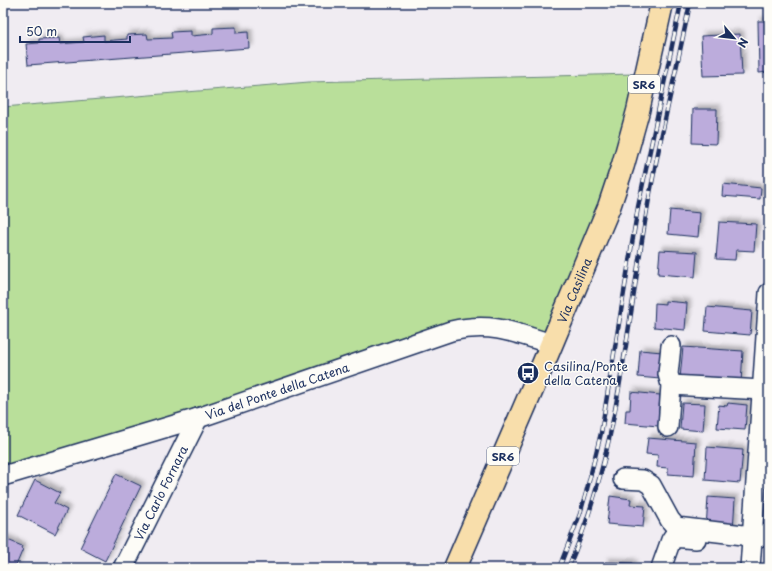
<svg xmlns="http://www.w3.org/2000/svg" width="772" height="571" viewBox="0 0 772 571" font-family="'Playpen Sans',sans-serif">
	<style>
		.green { fill: #b9df9a; stroke: #6a877c }
		.building { fill: #bcacdc; stroke: #1b2f5e; filter: url(#shadow) }
		.lines { fill: none; stroke-linecap: round; stroke-linejoin: round }
		.minor-casing { stroke: #1b2f5e; stroke-width: 22 }
		.major-casing { stroke: #1b2f5e; stroke-width: 25 }
		.minor { stroke: #fdfcf7; stroke-width: 19 }
		.major { stroke: #f8deab; stroke-width: 22 }
		.rail-casing { stroke: #1b2f5e; stroke-width: 4.5 }
		.rail { stroke: #fdfcf7; stroke-width: 3; stroke-dasharray: 9; stroke-linecap: butt }
		.labels { text-anchor: middle; dominant-baseline: central; stroke-width: 3; stroke-linejoin: round; paint-order: stroke }
		.shield { fill: #fdfcf7; stroke: #5f6c8c; stroke-width: 1 }
		.shield-label { font-size: 11px; font-weight: bold; fill: #1b2f5e }
		.street-label { font-size: 12px; fill: #1b2f5e; stroke: #fdfcf7 }
		.poi-label { font-size: 12px; fill: #1b2f5e; stroke: #fdfcf7; text-anchor: start }
	</style>
	<defs>
		<filter id="shadow"><feDropShadow dx="3.5" dy="-3.5" stdDeviation="2" flood-color="#0004"/></filter>
	</defs>
	<rect width="100%" height="100%" fill="#f0ecf2"/>
	<filter id="ink" filterUnits="userSpaceOnUse"><feTurbulence type="fractalNoise" baseFrequency=".025" numOctaves="2"/><feDisplacementMap in="SourceGraphic" scale="8" xChannelSelector="R" yChannelSelector="G"/><feConvolveMatrix kernelMatrix="1 2 1 2 8 2 1 2 1" color-interpolation-filters="sRGB"/></filter>
	<g filter="url(#ink)">
		<path class="green" d="M 634,74 C 627,113 618,150 605,188 C 588,237 565,284 544,331 L 502,325 L 440,330 L 199,407 L 3,474 L 3,107 L 309,82 Z"/>
		<path class="building" d="M 758,21 L 769,21 L 769,72 L 759,73 Z
			M 236,27 L 236,33 L 248,32 L 249,48 L 28,65 L 26,44 L 39,43 L 39,39 L 59,38 L 60,44 L 84,42 L 83,37 L 104,35 L 104,41 L 127,39 L 127,35 L 147,34 L 148,39 L 172,38 L 171,32 L 191,31 L 191,36 L 213,34 L 213,28 Z
			M 740,34 L 742,75 L 703,76 L 701,36 Z
			M 693,109 L 717,109 L 716,144 L 692,143 Z
			M 723,184 L 761,188 L 760,199 L 722,196 Z
			M 670,210 L 700,213 L 698,237 L 668,234 Z
			M 719,222 L 756,224 L 754,251 L 736,250 L 735,260 L 716,259 Z
			M 660,250 L 697,252 L 695,277 L 658,274 Z
			M 665,301 L 687,303 L 685,330 L 654,327 L 655,303 L 665,304 Z
			M 707,307 L 752,311 L 750,335 L 705,331 Z
			M 683,347 L 743,351 L 741,383 L 680,378 Z
			M 640,350 L 662,352 L 660,379 L 638,377 Z
			M 631,392 L 660,395 L 658,426 L 625,423 L 626,410 L 630,410 Z
			M 682,403 L 705,404 L 703,431 L 680,429 Z
			M 728,403 L 747,405 L 745,430 L 717,428 L 719,405 L 727,406 Z
			M 648,438 L 696,442 L 694,476 L 668,474 L 668,468 L 657,467 L 658,455 L 646,454 Z
			M 707,447 L 743,450 L 740,483 L 705,480 Z
			M 116,474 L 141,486 L 105,561 L 80,548 Z
			M 35,480 L 60,493 L 54,503 L 67,510 L 55,534 L 18,515 Z
			M 610,496 L 631,499 L 630,505 L 645,506 L 643,527 L 607,524 Z
			M 708,497 L 735,499 L 733,531 L 706,529 Z
			M 3,538 L 22,546 L 21,548 L 23,549 L 15,568 L 3,568 Z
			M 605,562 L 633,563 L 633,568 L 605,568 Z"/>
		<g class="lines">
			<g class="minor-casing">
				<g id="minor">
					<path d="M 671,385 L 763,390"/>
					<path d="M 668,427 L 671,385 L 668,374 L 671,346"/>
					<path id="s1" d="M 3,476 L 198,418 L 451,331 C 491,322 514,332 551,344"/>
					<path d="M 623,479 L 643,480 L 651,485 L 670,520 L 676,527 L 752,536"/>
					<path d="M 751,540 L 769,533"/>
					<path id="s2" d="M 123,568 L 198,418"/>
					<path d="M 661,568 L 671,540 L 673,537 L 696,539"/>
					<path d="M 750,568 L 769,293"/>
				</g>
			</g>
			<g class="major-casing">
				<g id="major">
					<path id="s3" d="M 455,568 L 544,362 L 609,207 L 623,165 L 638,111 L 662,3"/>
				</g>
			</g>
			<use href="#minor" class="minor"/>
			<use href="#major" class="major"/>
			<g class="rail-casing">
				<path id="rail" d="M 559,568 L 580,514 L 586,493 L 601,433 L 638,207 L 681,3
					M 568,568 C 618,456 626,330 647,210 C 659,141 676,72 690,3"/>
			</g>
			<use href="#rail" class="rail"/>
		</g>
	</g>
	<defs>
		<g id="bus-disc" transform="scale(1.15)"><circle r="9.5" fill="#1b2f5e" stroke="#fdfcf7"/><path d="M-5-6H5V4H4V6H2V4H-2V6H-4V4H-5ZM-3.5-4V0h7V-4ZM-3.5 1.2v1.5H-2V1.2ZM2 1.2v1.5H3.5V1.2Z" fill="#fff"/></g>
	</defs>
	<g fill-rule="evenodd">
		<use href="#bus-disc" x="528" y="373"/>
	</g>
	<g class="labels">
		<g class="shield">
			<rect x="628" y="75" width="32" height="18" rx="3"/>
			<rect x="487" y="447" width="32" height="18" rx="3"/>
		</g>
		<g class="shield-label">
			<text x="644" y="84">SR6</text>
			<text x="503" y="456">SR6</text>
		</g>
		<g class="street-label">
			<text stroke="none"><textPath href="#s3" startOffset="302">Via Casilina</textPath></text>
			<text stroke="none"><textPath href="#s1" startOffset="287">Via del Ponte della Catena</textPath></text>
			<text stroke="none"><textPath href="#s2" startOffset="84">Via Carlo Fornara</textPath></text>
		</g>
		<g class="poi-label">
			<text x="544" y="366">Casilina/Ponte<tspan x="544" dy="14">della Catena</tspan></text>
		</g>
	</g>
	<rect width="772" height="571" fill="none" stroke="#fdfcf7" stroke-width="16"/>
	<rect x="8" y="8" width="756" height="555" fill="none" stroke="#1b2f5e" stroke-width="1.5" filter="url(#ink)"/>
	<g transform="translate(734 38) rotate(118)" stroke="#fdfcf7" stroke-width="3" paint-order="stroke">
	<path d="M0-3L7 15L0 10L-7 15Z" fill="#1b2f5e"/>
	<text y="-6" font-size="11" font-weight="bold" text-anchor="middle" fill="#1b2f5e">N</text>
	</g>
	<path d="M20 36v6h110v-6" fill="none" stroke="#1b2f5e" stroke-width="2"/>
	<text x="26" y="36" font-size="12" fill="#1b2f5e" stroke="#fdfcf7" stroke-width="3" paint-order="stroke">50 m</text>
</svg>
